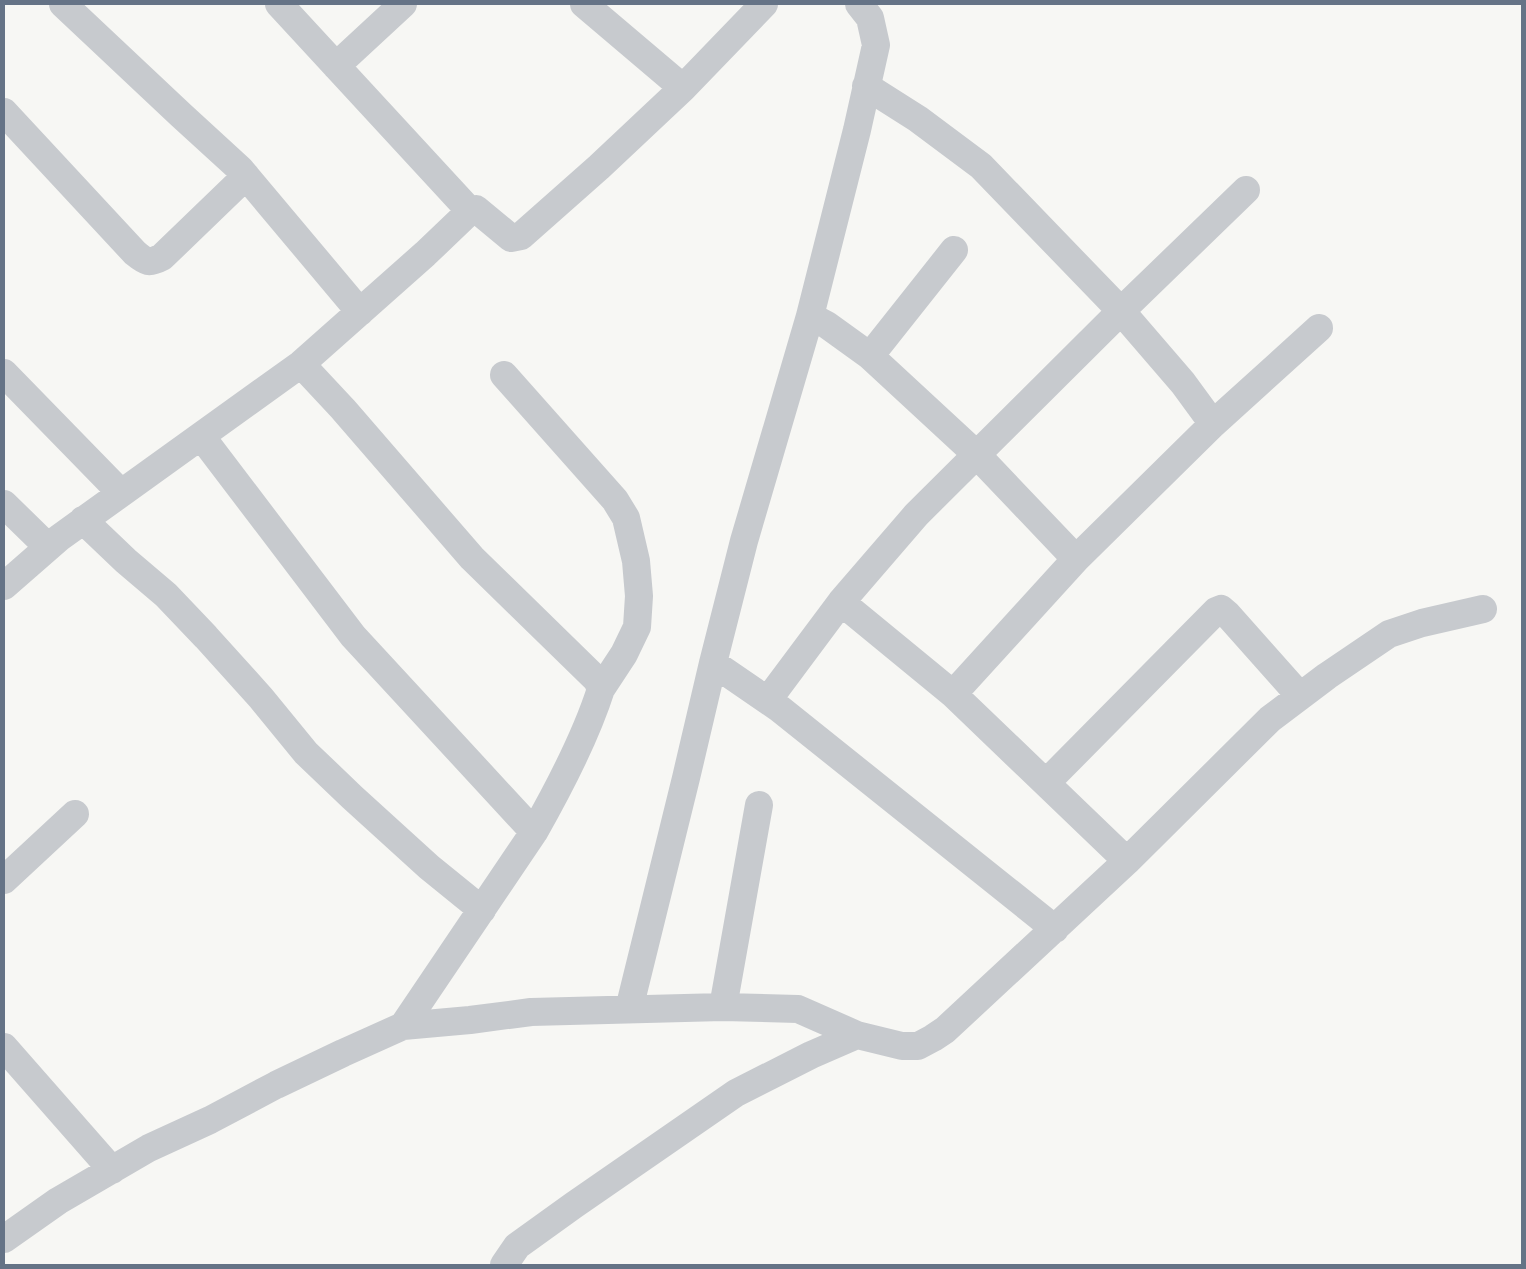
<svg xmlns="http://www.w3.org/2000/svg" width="1526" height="1269" viewBox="0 0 1526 1269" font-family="Barlow,sans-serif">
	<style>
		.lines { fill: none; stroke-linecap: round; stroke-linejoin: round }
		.minor { stroke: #c7cace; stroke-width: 28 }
	</style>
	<rect width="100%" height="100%" fill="#f7f7f4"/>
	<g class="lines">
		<path class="minor" d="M 63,4 L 181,115 L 240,169 L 360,312
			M 279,4 L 470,211
			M 584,4 L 683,88
			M 336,66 L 403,4
			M 866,86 L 918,119 L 981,166 L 1121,311 L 1183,383 L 1213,424
			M 4,112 L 135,253 C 146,262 149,264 162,257 L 246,176
			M 810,316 L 827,325 L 870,356 L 976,454 L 1076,559
			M 870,356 L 954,250
			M 301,364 L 343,409 L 472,558 L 597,680 L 601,689 C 586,736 559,788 534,832 L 403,1026
			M 4,373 L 121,493
			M 504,375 L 615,500 L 626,518 L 636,561 L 639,596 L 637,627 L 624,654 L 601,689
			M 201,436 L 353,636 L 534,832
			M 4,504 L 48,547
			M 83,520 L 126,561 L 166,595 L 206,637 L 261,698 L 306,753 L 352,797 L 429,867 L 482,910
			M 4,586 L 59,538 L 301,364 L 425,254 L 470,211 L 476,209 L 511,238 L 521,236 L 599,167 L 683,88 L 764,4
			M 841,602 L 953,694 L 1127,861
			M 713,663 L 780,709 L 1055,929
			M 953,694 L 1076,559 L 1213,424 L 1319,328
			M 768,700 L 841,602 L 916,515 L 1121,311 L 1246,190
			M 1046,783 L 1216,611 L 1221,609 L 1228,615 L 1300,696
			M 4,880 L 75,814
			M 723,1007 L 759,805
			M 629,1009 L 686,778 L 713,663 L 744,541 L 810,316 L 857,130 L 876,45 L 870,18 L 859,4
			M 4,1047 L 112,1170
			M 4,1239 L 58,1201 L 149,1148 L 210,1120 L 276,1085 L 343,1053 L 403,1026 L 470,1020 L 531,1012 L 723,1007 L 798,1009 L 857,1035 L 902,1046 L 918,1046 L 933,1038 L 945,1030 L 1127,861 L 1270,719 L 1327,676 L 1389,634 L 1422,623 L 1483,609
			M 504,1265 L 517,1246 L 574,1205 L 736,1093 L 811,1055 L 857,1035"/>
	</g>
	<rect width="1526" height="1269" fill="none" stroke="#657386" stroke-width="10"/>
</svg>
